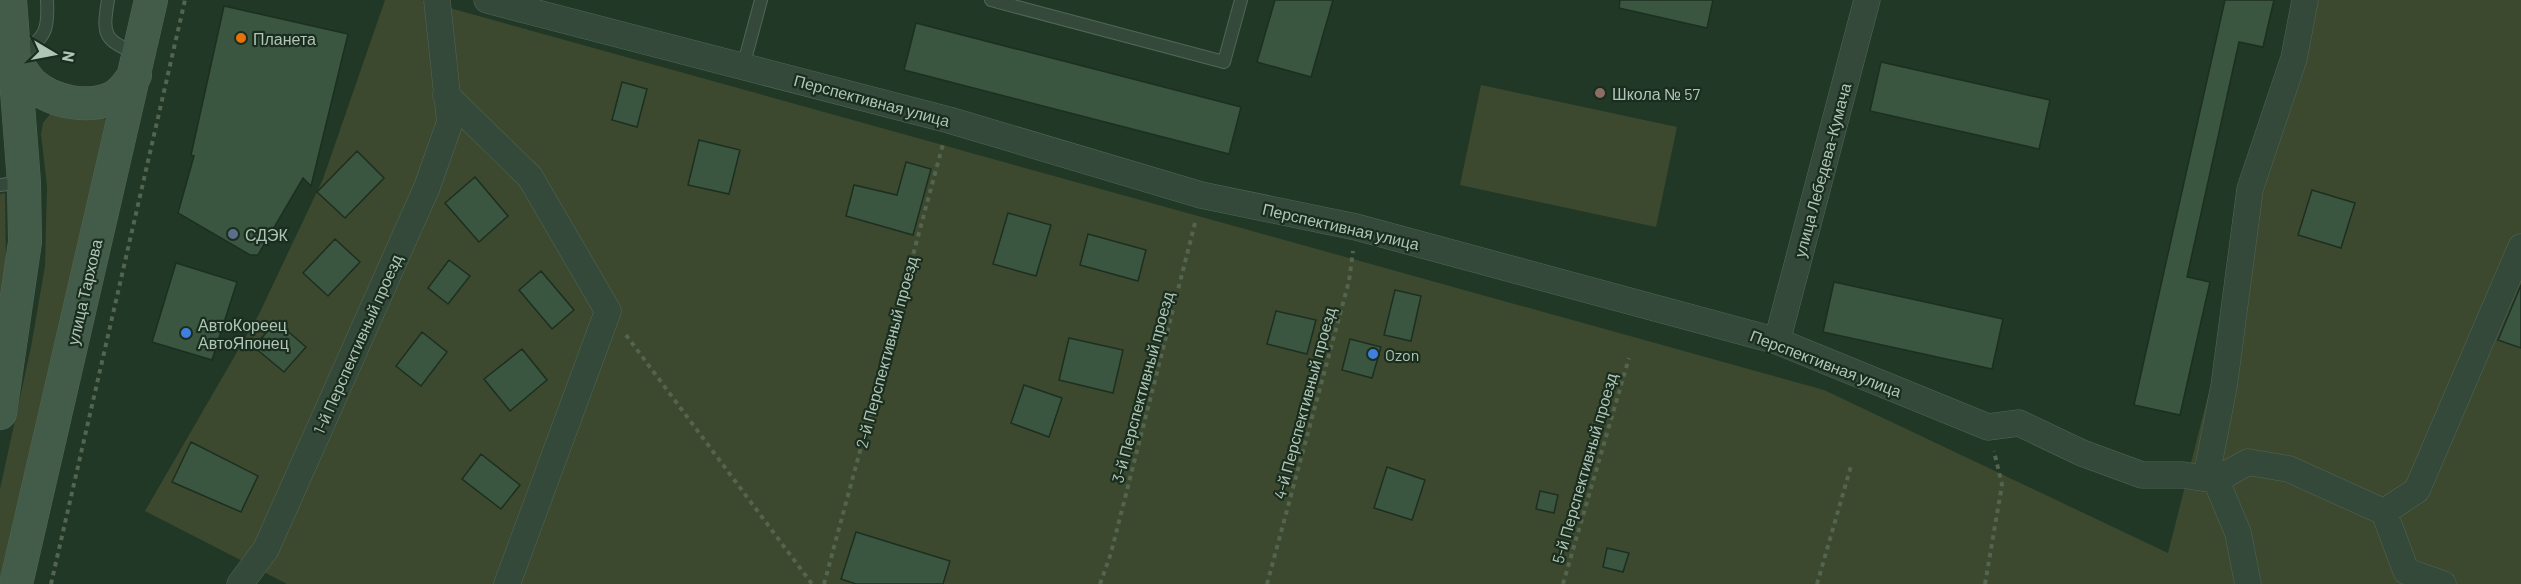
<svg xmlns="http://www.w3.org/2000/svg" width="2521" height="584" viewBox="0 0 2521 584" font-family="Barlow,sans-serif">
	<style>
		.green { fill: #3c492e }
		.building { fill: #3a5640; stroke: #1c2f20; stroke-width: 1.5 }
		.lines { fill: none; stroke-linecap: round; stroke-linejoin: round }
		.lane-casing { stroke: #526657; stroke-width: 14 }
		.street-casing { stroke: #526657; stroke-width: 27 }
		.secondary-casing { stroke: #526657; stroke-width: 34 }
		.path { stroke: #53644f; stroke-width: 4; stroke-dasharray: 4.5 4.5; stroke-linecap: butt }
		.lane { stroke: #344939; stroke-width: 12 }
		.street { stroke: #344939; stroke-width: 26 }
		.secondary { stroke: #425c49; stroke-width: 33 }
		.food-dot { fill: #e8710a; stroke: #1a2d1e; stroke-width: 2 }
		.education-dot { fill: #8d6e63; stroke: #1a2d1e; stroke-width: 2 }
		.service-dot { fill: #5c6f8a; stroke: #1a2d1e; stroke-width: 2 }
		.shop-dot { fill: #3f7fe0; stroke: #1a2d1e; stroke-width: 2 }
		.labels { text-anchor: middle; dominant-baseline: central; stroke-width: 4.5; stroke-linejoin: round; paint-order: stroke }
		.poi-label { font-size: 16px; fill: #afc5b5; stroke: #1a2d1e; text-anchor: start }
		.street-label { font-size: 16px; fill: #afc5b5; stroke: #1a2d1e }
	</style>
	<rect width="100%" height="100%" fill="#213826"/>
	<path class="green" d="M 385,0 L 421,0 L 1824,390 L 2168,553 L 2309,0 L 2521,0 L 2521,584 L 287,584 L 145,511 L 259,314 L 323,179 Z
		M 1481,85 L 1677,127 L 1656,227 L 1460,185 Z
		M 61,111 L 98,113 L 107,120 L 3,584 L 0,584 L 0,489 L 31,347 L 45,266 L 47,186 L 41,134 L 43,123 L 50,114 Z
		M 5,193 L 6,264 L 0,313 L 0,194 Z"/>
	<path class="building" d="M 1275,0 L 1333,0 L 1311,77 L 1257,62 Z
		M 1620,0 L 1713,0 L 1707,28 L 1619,8 Z
		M 2225,0 L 2274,0 L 2263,47 L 2239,42 L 2187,277 L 2210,282 L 2180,415 L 2134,405 Z
		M 224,6 L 348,34 L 311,186 L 303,178 L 258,255 L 250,255 L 178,213 L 194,156 L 191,155 Z
		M 916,23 L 1241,107 L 1229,154 L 904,70 Z
		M 1881,62 L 2050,100 L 2039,149 L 1870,111 Z
		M 622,82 L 647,89 L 637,127 L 612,120 Z
		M 699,140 L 740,150 L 729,194 L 688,185 Z
		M 357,151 L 384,178 L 345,218 L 317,192 Z
		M 906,162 L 931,169 L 913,235 L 846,216 L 854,185 L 897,195 Z
		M 475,177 L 508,216 L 479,242 L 445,203 Z
		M 2312,190 L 2355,203 L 2341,248 L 2298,235 Z
		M 1008,213 L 1051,225 L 1036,276 L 993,264 Z
		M 1088,234 L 1146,250 L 1138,281 L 1080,265 Z
		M 335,239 L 360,262 L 328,296 L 303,273 Z
		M 449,260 L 470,276 L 448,304 L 428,288 Z
		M 176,263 L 237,282 L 212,360 L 152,342 Z
		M 541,271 L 574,310 L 552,329 L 519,290 Z
		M 1834,282 L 2003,319 L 1992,369 L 1823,332 Z
		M 2521,285 L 2521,348 L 2498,340 Z
		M 1395,290 L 1421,296 L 1411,341 L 1384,335 Z
		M 1276,311 L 1316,320 L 1307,354 L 1267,344 Z
		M 276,321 L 306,347 L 284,372 L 254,347 Z
		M 422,332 L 447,352 L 421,386 L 396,366 Z
		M 1069,338 L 1123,350 L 1113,393 L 1059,380 Z
		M 1350,339 L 1381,347 L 1372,378 L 1342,370 Z
		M 522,349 L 547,380 L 510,411 L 484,379 Z
		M 1024,385 L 1062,398 L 1049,437 L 1011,423 Z
		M 191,442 L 258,476 L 241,512 L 172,482 Z
		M 481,454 L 520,485 L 501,509 L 462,479 Z
		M 1387,467 L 1425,480 L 1412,520 L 1374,508 Z
		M 1540,491 L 1558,495 L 1554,513 L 1536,509 Z
		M 856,532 L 950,561 L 943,584 L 856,584 L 841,579 Z
		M 1607,548 L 1629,553 L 1623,572 L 1603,567 Z"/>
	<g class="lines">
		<g class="lane-casing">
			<path id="lane" d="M 108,0 C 102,36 104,40 138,54
				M 991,0 L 1224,62 L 1241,0
				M 18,59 C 43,36 49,36 47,0
				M 743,67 L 761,0
				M 0,185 L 23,182"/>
		</g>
		<g class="street-casing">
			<path id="street" d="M 487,0 L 949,120 L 1201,195 L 1356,227 L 1777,341 L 1988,427 L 2019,423 L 2082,453 L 2142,475 L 2183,475 L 2216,480 L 2248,462 L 2289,469 L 2384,512 L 2406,571 L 2443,584
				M 446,95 L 530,177 L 608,311 L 507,584
				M 1777,341 L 1867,0
				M 2206,478 L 2224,386 L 2250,189 L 2294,58 L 2305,0
				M 2216,480 L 2238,533 L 2248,584
				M 2384,512 L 2417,490 L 2521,247
				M 240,584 L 266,549 L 427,187 L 450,122 L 437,0"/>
		</g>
		<g class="secondary-casing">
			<path id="secondary" d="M 15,61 C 21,69 26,78 32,84 C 52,102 87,109 112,98 C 122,94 128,83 135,75
				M 0,413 L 25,242 L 24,182 L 10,0
				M 16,584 L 151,0"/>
		</g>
		<path class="path" d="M 626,335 L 812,584
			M 51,584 L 185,0
			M 824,584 L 943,144
			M 1100,584 L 1111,553 L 1196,219
			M 1267,584 L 1349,281 L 1353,251
			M 1563,584 L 1629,358
			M 1817,584 L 1851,466
			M 1985,584 L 2002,485 L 1994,451"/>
		<use href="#lane" class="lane"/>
		<use href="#street" class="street"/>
		<use href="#secondary" class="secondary"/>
	</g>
	<circle class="food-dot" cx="241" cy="38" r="6"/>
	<circle class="education-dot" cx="1600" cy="93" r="6"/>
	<circle class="service-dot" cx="233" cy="234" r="6"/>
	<g class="shop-dot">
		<circle cx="186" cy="333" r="6"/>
		<circle cx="1373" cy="354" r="6"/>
	</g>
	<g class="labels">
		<g class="poi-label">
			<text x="253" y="38">Планета</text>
			<text x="1612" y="93">Школа № 57</text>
			<text x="245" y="234">СДЭК</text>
			<text x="198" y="324">АвтоКореец<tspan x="198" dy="18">АвтоЯпонец</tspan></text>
			<text x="1385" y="354">Ozon</text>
		</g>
		<g class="street-label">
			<text transform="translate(872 100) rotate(15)">Перспективная улица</text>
			<text transform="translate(1822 170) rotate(-75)">улица Лебедева-Кумача</text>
			<text transform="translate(1341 226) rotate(13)">Перспективная улица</text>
			<text transform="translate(84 292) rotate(-77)">улица Тархова</text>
			<text transform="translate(357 344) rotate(-66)">1-й Перспективный проезд</text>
			<text transform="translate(886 352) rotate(-75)">2-й Перспективный проезд</text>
			<text transform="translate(1826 363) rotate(21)">Перспективная улица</text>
			<text transform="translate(1142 387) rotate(-75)">3-й Перспективный проезд</text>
			<text transform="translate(1304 403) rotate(-75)">4-й Перспективный проезд</text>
			<text transform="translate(1584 468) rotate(-74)">5-й Перспективный проезд</text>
		</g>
	</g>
	<g transform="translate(54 54) rotate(100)" stroke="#1a2d1e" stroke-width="4.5" paint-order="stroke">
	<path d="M0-4.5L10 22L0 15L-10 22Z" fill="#afc5b5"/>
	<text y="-9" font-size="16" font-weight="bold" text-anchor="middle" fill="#afc5b5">N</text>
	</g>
</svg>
